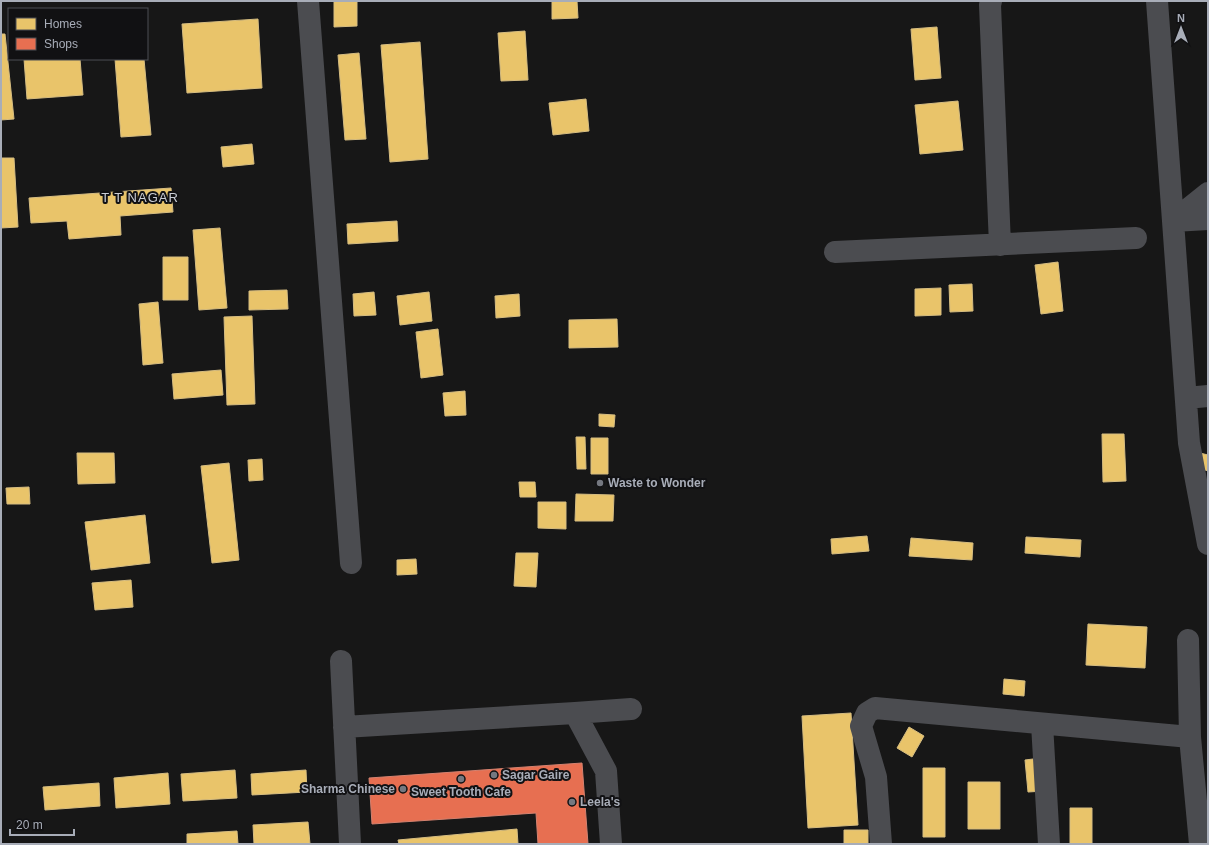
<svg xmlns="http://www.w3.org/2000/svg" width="1209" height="845" viewBox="0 0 1209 845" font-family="Arial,sans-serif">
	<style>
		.homes { fill: #e9c46a; stroke: #d6bd81 }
		.shops { fill: #e76f51; stroke: #d48270 }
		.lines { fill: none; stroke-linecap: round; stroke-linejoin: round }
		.minor { stroke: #4b4c50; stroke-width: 22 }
		.poi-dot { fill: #757880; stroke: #111113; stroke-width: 1.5 }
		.labels { text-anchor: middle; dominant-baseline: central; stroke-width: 4; stroke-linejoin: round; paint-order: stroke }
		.poi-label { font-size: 12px; font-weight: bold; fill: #a8adb8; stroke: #111113; text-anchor: start }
		.neighbourhood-label { font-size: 13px; letter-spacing: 1px; fill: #c9ccd4; stroke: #111113 }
	</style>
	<rect width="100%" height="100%" fill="#171717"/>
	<path class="homes" d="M 334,1 L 357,1 L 357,26 L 334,27 Z
		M 552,1 L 577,1 L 578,18 L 552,19 Z
		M 258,19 L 262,88 L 187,93 L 182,24 Z
		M 937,27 L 941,78 L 915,80 L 911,29 Z
		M 525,31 L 528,80 L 501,81 L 498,33 Z
		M 1,34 L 5,34 L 14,119 L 1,120 Z
		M 420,42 L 428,159 L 390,162 L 381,45 Z
		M 359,53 L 366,139 L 345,140 L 338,55 Z
		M 24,59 L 80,59 L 83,95 L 27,99 Z
		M 115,59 L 144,59 L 151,135 L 121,137 Z
		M 586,99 L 589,131 L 553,135 L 549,103 Z
		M 958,101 L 963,150 L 920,154 L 915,105 Z
		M 252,144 L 254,164 L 223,167 L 221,147 Z
		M 1,158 L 14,158 L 18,227 L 1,228 Z
		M 171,188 L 173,212 L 120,216 L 121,235 L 69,239 L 67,221 L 31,223 L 29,198 Z
		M 397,221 L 398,241 L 348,244 L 347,224 Z
		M 220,228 L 227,308 L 199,310 L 193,230 Z
		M 163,257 L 188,257 L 188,300 L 163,300 Z
		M 1058,262 L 1063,311 L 1041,314 L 1035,265 Z
		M 972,284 L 973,311 L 950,312 L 949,285 Z
		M 941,288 L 941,315 L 915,316 L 915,289 Z
		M 287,290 L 288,309 L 249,310 L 249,291 Z
		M 374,292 L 376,315 L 354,316 L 353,294 Z
		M 429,292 L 432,321 L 400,325 L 397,296 Z
		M 519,294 L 520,316 L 496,318 L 495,296 Z
		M 158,302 L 163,363 L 143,365 L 139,304 Z
		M 252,316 L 255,404 L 227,405 L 224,317 Z
		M 617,319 L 618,347 L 569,348 L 569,320 Z
		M 438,329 L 443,375 L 421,378 L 416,332 Z
		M 221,370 L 223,395 L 174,399 L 172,374 Z
		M 465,391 L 466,415 L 445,416 L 443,393 Z
		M 599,414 L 615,415 L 614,427 L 599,426 Z
		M 1102,434 L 1124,434 L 1126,481 L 1103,482 Z
		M 576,437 L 585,437 L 586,469 L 577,469 Z
		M 591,438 L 608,438 L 608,474 L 591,474 Z
		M 77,453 L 114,453 L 115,483 L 78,484 Z
		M 1200,453 L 1208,455 L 1208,471 L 1196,467 Z
		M 262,459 L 263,480 L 249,481 L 248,460 Z
		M 229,463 L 239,560 L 212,563 L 201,466 Z
		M 519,482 L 535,482 L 536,497 L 520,497 Z
		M 29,487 L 30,504 L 7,504 L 6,488 Z
		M 576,494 L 614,495 L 613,521 L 575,521 Z
		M 538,502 L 566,502 L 566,529 L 538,528 Z
		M 145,515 L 150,563 L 91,570 L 85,522 Z
		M 867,536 L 869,551 L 832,554 L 831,539 Z
		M 1026,537 L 1081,540 L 1080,557 L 1025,553 Z
		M 911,538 L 973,543 L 972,560 L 909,556 Z
		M 516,553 L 538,553 L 536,587 L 514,586 Z
		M 416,559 L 417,574 L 397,575 L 397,560 Z
		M 131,580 L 133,607 L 95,610 L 92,583 Z
		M 1088,624 L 1147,627 L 1145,668 L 1086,665 Z
		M 1004,679 L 1025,681 L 1024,696 L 1003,694 Z
		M 851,713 L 858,825 L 808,828 L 802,716 Z
		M 909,727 L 924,736 L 912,757 L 897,748 Z
		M 1041,758 L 1044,791 L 1028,792 L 1025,760 Z
		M 923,768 L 945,768 L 945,837 L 923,837 Z
		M 235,770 L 237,798 L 183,801 L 181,774 Z
		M 306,770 L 307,792 L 252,795 L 251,774 Z
		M 168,773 L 170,804 L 116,808 L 114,778 Z
		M 968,782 L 1000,782 L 1000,829 L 968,829 Z
		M 99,783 L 100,806 L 45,810 L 43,787 Z
		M 1070,808 L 1092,808 L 1092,844 L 1070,844 Z
		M 308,822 L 310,844 L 254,844 L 253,825 Z
		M 517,829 L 518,844 L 399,844 L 398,840 Z
		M 844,830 L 868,830 L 868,844 L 844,844 Z
		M 237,831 L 238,844 L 187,844 L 187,834 Z"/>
	<path class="shops" d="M 582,763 L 588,844 L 538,844 L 536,813 L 372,824 L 369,778 Z"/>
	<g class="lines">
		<path class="minor" d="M 308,1 L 351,563
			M 991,1 L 990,5 L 1000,245
			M 1157,1 L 1173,221 L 1208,193
			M 1208,219 L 1173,221 L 1189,443 L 1208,544
			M 835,252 L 1136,238
			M 1186,398 L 1208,396
			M 1188,640 L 1190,737 L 1200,844
			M 341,661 L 350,844
			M 575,713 L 606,771 L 611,844
			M 1042,724 L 1049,844
			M 344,727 L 575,713 L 631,709
			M 881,844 L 876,777 L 861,726 L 867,713 L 875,708 L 1190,737"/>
	</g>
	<g class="poi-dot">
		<circle cx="600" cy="483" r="4"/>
		<circle cx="494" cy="775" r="4"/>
		<circle cx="461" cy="779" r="4"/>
		<circle cx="403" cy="789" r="4"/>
		<circle cx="572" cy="802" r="4"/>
	</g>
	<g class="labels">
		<g class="poi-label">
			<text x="608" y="483">Waste to Wonder</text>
			<text x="502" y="775">Sagar Gaire</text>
			<text x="395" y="789" text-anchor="end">Sharma Chinese</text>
			<text x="461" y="792" text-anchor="middle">Sweet Tooth Cafe</text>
			<text x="580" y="802">Leela's</text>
		</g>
		<g class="neighbourhood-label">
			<text x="140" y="197">T T NAGAR</text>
		</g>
	</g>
	<rect width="1209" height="845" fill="none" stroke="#a8adb8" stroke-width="4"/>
	<rect x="8" y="8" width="140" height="52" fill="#111113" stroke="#4d4f55"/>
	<rect x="16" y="18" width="20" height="12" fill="#e9c46a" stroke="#4d4f55"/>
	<text x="44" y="28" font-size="12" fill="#a8adb8">Homes</text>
	<rect x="16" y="38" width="20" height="12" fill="#e76f51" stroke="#4d4f55"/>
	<text x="44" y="48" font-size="12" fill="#a8adb8">Shops</text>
	<g transform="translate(1181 28)" stroke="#111113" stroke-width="3" paint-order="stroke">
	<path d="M0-3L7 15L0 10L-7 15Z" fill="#a8adb8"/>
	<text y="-6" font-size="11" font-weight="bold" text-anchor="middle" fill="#a8adb8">N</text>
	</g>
	<path d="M10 829v6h64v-6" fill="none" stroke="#a8adb8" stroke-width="2"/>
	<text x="16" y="829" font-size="12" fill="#a8adb8" stroke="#111113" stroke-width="3" paint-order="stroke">20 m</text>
</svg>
